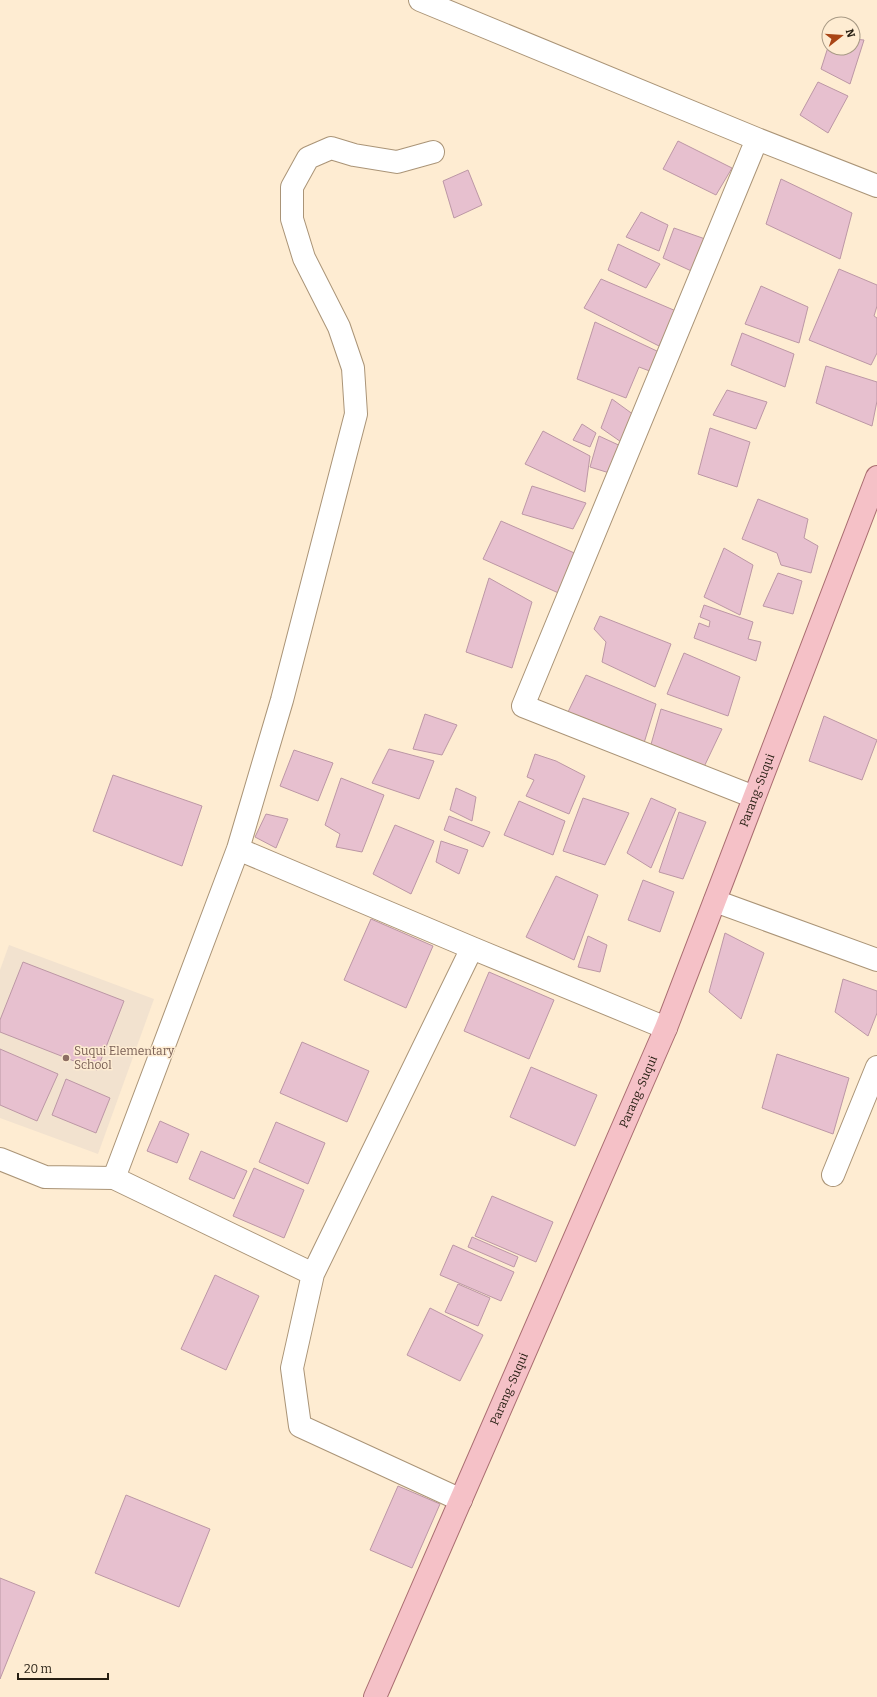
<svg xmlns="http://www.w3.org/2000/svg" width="877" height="1697" viewBox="0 0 877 1697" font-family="Bitter,serif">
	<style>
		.education { fill: #f2e2cf }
		.building { fill: #e7c0cf; stroke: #bc97a5 }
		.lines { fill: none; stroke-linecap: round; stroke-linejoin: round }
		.minor-casing { stroke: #aa9477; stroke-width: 24 }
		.major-casing { stroke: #a96d70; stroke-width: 24 }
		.minor { stroke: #fff; stroke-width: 22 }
		.major { stroke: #f5c1c7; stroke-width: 22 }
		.education-dot { fill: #8d6e63; stroke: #feecd2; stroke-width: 1.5 }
		.labels { text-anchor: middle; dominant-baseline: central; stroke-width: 3; stroke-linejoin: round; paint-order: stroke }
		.street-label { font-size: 12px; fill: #261e12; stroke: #feecd2 }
		.education-label { font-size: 12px; fill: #785e54; stroke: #feecd2; text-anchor: start }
	</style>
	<rect width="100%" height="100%" fill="#feecd2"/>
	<path class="education" d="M 9,945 L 154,999 L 98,1154 L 0,1118 L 0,970 Z"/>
	<path class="building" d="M 853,39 L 864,40 L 850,84 L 821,69 L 829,44 L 829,48 L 853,48 Z
		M 818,82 L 848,96 L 828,133 L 800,115 Z
		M 678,141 L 732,168 L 716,195 L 663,169 Z
		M 468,170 L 482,205 L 454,218 L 443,181 Z
		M 781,179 L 852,213 L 840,259 L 766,224 Z
		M 641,212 L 668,225 L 659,251 L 626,237 Z
		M 674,228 L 708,240 L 698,274 L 663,258 Z
		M 618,244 L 660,264 L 646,288 L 608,270 Z
		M 839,269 L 877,285 L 877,306 L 874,316 L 877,318 L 877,353 L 871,365 L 809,340 Z
		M 601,279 L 676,311 L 659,346 L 584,308 Z
		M 761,286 L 808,307 L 799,343 L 745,324 Z
		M 595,322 L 659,352 L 655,373 L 639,367 L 626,398 L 577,379 Z
		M 742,333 L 794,354 L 785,387 L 731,365 Z
		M 826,366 L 877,382 L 877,401 L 872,426 L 816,403 Z
		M 727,390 L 767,402 L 756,429 L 713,415 Z
		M 612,399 L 634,415 L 624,444 L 601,428 Z
		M 582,424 L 596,433 L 590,447 L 573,440 Z
		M 710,428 L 750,442 L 737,487 L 698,474 Z
		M 543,431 L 590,456 L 585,492 L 525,464 Z
		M 599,436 L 625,448 L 616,475 L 590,467 Z
		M 532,486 L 586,503 L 573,529 L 522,514 Z
		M 758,499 L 808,519 L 804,538 L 818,546 L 811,573 L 781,565 L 777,553 L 742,539 Z
		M 501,521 L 579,555 L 563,595 L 483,559 Z
		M 724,548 L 753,565 L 740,615 L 704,597 Z
		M 778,573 L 802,581 L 793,614 L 763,606 Z
		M 489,578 L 532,602 L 512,668 L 466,652 Z
		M 704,605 L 753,622 L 748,639 L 761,642 L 756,661 L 694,638 L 699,623 L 709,627 L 710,621 L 700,617 Z
		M 600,616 L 671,644 L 655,687 L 602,662 L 606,642 L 594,629 Z
		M 684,653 L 740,677 L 728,716 L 667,694 Z
		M 586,675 L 656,704 L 644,743 L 568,712 Z
		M 661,709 L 722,729 L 703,769 L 650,748 Z
		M 425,714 L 457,725 L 442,755 L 413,749 Z
		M 824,716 L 877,740 L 862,780 L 809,761 Z
		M 389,749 L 434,761 L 419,799 L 372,783 Z
		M 294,750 L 333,763 L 318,801 L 280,786 Z
		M 535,754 L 556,761 L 585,776 L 569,814 L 526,796 L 534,780 L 527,777 Z
		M 113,775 L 202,806 L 182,866 L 93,831 Z
		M 341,778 L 384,795 L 362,852 L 336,847 L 340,834 L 325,825 Z
		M 456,788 L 476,797 L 472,821 L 450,810 Z
		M 583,798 L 629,813 L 605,865 L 563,851 Z
		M 651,798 L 676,809 L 651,868 L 627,853 Z
		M 519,801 L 565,821 L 553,855 L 504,835 Z
		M 679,812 L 706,822 L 683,879 L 659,872 Z
		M 266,814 L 288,819 L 276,848 L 255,837 Z
		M 449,816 L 490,832 L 483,847 L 444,830 Z
		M 395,825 L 434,841 L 411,894 L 373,874 Z
		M 441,841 L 468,850 L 459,874 L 436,862 Z
		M 556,876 L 598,895 L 574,960 L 526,937 Z
		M 643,880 L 674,892 L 660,932 L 628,920 Z
		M 371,919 L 433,946 L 406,1008 L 344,980 Z
		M 725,933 L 764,953 L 741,1019 L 709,992 Z
		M 588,936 L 607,945 L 600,972 L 578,967 Z
		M 23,962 L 124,1001 L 97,1070 L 0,1032 L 0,1020 Z
		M 489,972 L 554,1000 L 529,1059 L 464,1031 Z
		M 843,979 L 877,991 L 877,1013 L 868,1036 L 835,1012 Z
		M 302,1042 L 369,1071 L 347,1122 L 280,1093 Z
		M 0,1049 L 58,1074 L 37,1121 L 0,1105 Z
		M 777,1054 L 849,1078 L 833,1134 L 762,1108 Z
		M 531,1067 L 597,1095 L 575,1146 L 510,1117 Z
		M 66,1079 L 110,1098 L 96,1133 L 52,1115 Z
		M 160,1121 L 189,1134 L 177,1163 L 147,1151 Z
		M 276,1122 L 325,1143 L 308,1184 L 259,1162 Z
		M 201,1151 L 247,1171 L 234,1199 L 189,1179 Z
		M 254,1168 L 304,1190 L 284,1238 L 233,1216 Z
		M 492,1196 L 553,1222 L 536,1262 L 475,1236 Z
		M 472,1237 L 518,1257 L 514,1267 L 468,1247 Z
		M 453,1245 L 514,1272 L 501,1301 L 440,1275 Z
		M 215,1275 L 259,1296 L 226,1370 L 181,1349 Z
		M 458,1284 L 490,1298 L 478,1326 L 445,1312 Z
		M 430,1308 L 483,1335 L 460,1381 L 407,1355 Z
		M 398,1486 L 440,1504 L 412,1568 L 370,1550 Z
		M 126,1495 L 210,1529 L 179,1607 L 95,1573 Z
		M 0,1578 L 35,1592 L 0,1679 Z"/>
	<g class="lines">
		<g class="minor-casing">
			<path id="minor" d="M 420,0 L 757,139 L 877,186
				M 754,797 L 523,706 L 757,139
				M 238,849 L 472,948 L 666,1028
				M 715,901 L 877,960
				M 0,1159 L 45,1177 L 114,1178
				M 833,1175 L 877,1067
				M 313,1274 L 114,1178 L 238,849 L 282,700 L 356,414 L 353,368 L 339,327 L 304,258 L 292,219 L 292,187 L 308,158 L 331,148 L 354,155 L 397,162 L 433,152
				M 461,1500 L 300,1426 L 292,1368 L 313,1274 L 472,948"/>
		</g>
		<g class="major-casing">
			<g id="major">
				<path id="s1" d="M 375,1697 L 666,1028 L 877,477"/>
			</g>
		</g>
		<use href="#minor" class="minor"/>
		<use href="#major" class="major"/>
	</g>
	<circle class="education-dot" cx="66" cy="1058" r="4"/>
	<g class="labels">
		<g class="street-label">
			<text stroke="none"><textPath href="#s1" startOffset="984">Parang-Suqui</textPath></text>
			<text stroke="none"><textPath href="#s1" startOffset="660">Parang-Suqui</textPath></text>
			<text stroke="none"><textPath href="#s1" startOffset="336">Parang-Suqui</textPath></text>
		</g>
		<g class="education-label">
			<text x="74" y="1051">Suqui Elementary<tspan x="74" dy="14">School</tspan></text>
		</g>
	</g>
	<g transform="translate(841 36) rotate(73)"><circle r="19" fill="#feecd2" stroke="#a89a85"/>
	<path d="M0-3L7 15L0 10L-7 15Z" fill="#a94516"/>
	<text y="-6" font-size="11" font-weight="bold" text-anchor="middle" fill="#261e12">N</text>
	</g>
	<path d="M18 1673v6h90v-6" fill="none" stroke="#261e12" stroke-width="2"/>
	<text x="24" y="1673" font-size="12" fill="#261e12" stroke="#feecd2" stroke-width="3" paint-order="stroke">20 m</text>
</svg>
